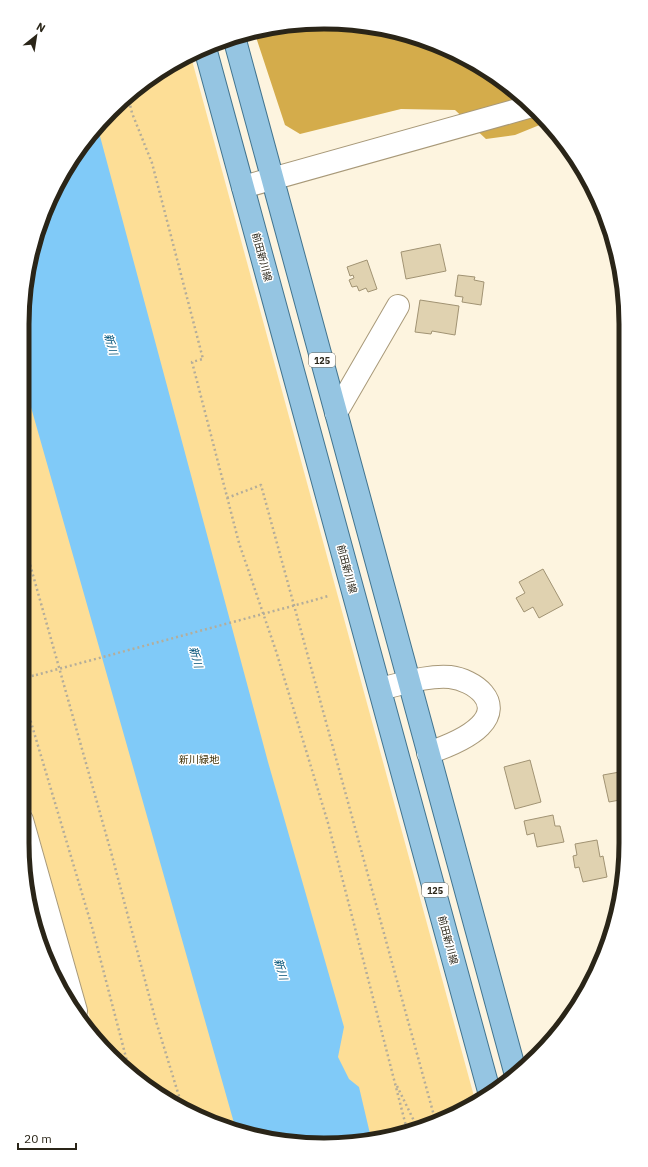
<svg xmlns="http://www.w3.org/2000/svg" width="648" height="1167" viewBox="0 0 648 1167" font-family="'IBM Plex Sans','Noto Sans JP',sans-serif">
	<style>
		.green { fill: #fdde96 }
		.forest { fill: #d4ac4b }
		.water { fill: #80caf8 }
		.building { fill: #e0d2b0; stroke: #a19373 }
		.lines { fill: none; stroke-linecap: round; stroke-linejoin: round }
		.minor-casing { stroke: #a89979; stroke-width: 24 }
		.major-casing { stroke: #42748f; stroke-width: 24 }
		.path { stroke: #b4ad9a; stroke-width: 2.5; stroke-dasharray: 2 3; stroke-linecap: butt }
		.minor { stroke: #fff; stroke-width: 22 }
		.major { stroke: #95c5e2; stroke-width: 22 }
		.path-bridge { stroke: #b4ad9a; stroke-width: 2.5; stroke-dasharray: 2 3; stroke-linecap: butt }
		.labels { text-anchor: middle; dominant-baseline: central; stroke-width: 3; stroke-linejoin: round; paint-order: stroke }
		.shield { fill: #fff; stroke: #6a665d; stroke-width: 1 }
		.shield-label { font-size: 9px; font-weight: bold; fill: #2a2518 }
		.street-label { font-size: 10px; fill: #2a2518; stroke: #fff }
		.park-label { font-size: 10px; fill: #3f2f04; stroke: #fff }
		.water-label { font-size: 11px; font-style: italic; fill: #005177; stroke: #fff }
		.rim { fill: none; stroke: #2a2518; stroke-width: 5 }
	</style>
	<rect width="100%" height="100%" fill="#fdf4df"/>
	<path class="green" d="M 190,53 L 475,1100 L 439,1122 L 344,1144 L 246,1135 L 156,1094 L 95,1036 L 22,777 L 23,304 L 32,246 L 63,173 L 97,125 L 140,84 Z"/>
	<path class="forest" d="M 304,23 L 364,25 L 421,38 L 475,63 L 537,110 L 547,122 L 515,135 L 486,139 L 455,110 L 401,109 L 300,134 L 285,125 L 254,31 Z"/>
	<path class="water" d="M 97,125 L 268,762 L 344,1027 L 338,1057 L 349,1079 L 359,1087 L 371,1138 L 344,1144 L 246,1135 L 236,1130 L 23,379 L 23,304 L 32,246 L 63,173 Z"/>
	<path class="building" d="M 440,244 L 446,271 L 406,279 L 401,252 Z
		M 367,260 L 377,289 L 368,292 L 366,288 L 359,291 L 357,286 L 352,287 L 349,280 L 354,278 L 353,275 L 350,276 L 347,267 Z
		M 458,275 L 475,277 L 474,280 L 484,282 L 481,305 L 462,302 L 463,297 L 455,296 Z
		M 420,300 L 459,306 L 455,335 L 432,331 L 431,334 L 415,332 Z
		M 543,569 L 563,605 L 539,618 L 533,607 L 524,612 L 516,598 L 525,593 L 519,582 Z
		M 530,760 L 541,802 L 515,809 L 504,767 Z
		M 625,771 L 625,799 L 609,802 L 603,775 Z
		M 553,815 L 555,826 L 560,826 L 564,842 L 537,847 L 534,833 L 527,835 L 524,821 Z
		M 597,840 L 600,857 L 603,856 L 607,877 L 583,882 L 579,867 L 575,868 L 573,856 L 577,855 L 575,844 Z"/>
	<g class="lines">
		<g class="minor-casing">
			<path id="minor" d="M 243,187 L 532,106
				M 336,413 L 398,306
				M 380,689 C 402,684 427,675 450,677 C 474,680 504,702 480,726 C 467,739 446,747 428,753
				M 22,820 L 76,1011"/>
		</g>
		<g class="major-casing">
			<path id="major" d="M 234,37 L 516,1075
				M 205,48 L 489,1091"/>
		</g>
		<path class="path" d="M 128,96 L 132,113 L 152,163 L 203,359 L 192,362 L 239,543 L 276,651 L 328,823 L 407,1130
			M 227,498 L 261,485 L 436,1123
			M 22,536 L 111,852 L 155,1018 L 182,1106
			M 311,601 L 328,596
			M 22,678 L 36,675
			M 22,692 L 92,927 L 129,1069
			M 397,1086 L 417,1127"/>
		<use href="#minor" class="minor"/>
		<use href="#major" class="major"/>
		<path class="path-bridge" d="M 36,675 L 311,601"/>
	</g>
	<g class="labels">
		<g class="shield">
			<rect x="309" y="353" width="26" height="14" rx="3"/>
			<rect x="422" y="883" width="26" height="14" rx="3"/>
		</g>
		<g class="shield-label">
			<text x="322" y="360">125</text>
			<text x="435" y="890">125</text>
		</g>
		<g class="street-label">
			<text transform="translate(262 257) rotate(75)">前田新川線</text>
			<text transform="translate(347 569) rotate(75)">前田新川線</text>
			<text transform="translate(448 940) rotate(75)">前田新川線</text>
		</g>
		<g class="park-label">
			<text x="199" y="759">新川緑地</text>
		</g>
		<g class="water-label">
			<text transform="translate(111 344) rotate(75)">新川</text>
			<text transform="translate(196 657) rotate(75)">新川</text>
			<text transform="translate(281 969) rotate(75)">新川</text>
		</g>
	</g>
	<path d="M0 0H648V1167H0ZM324 29H324A295 295 0 0 1 619 324V843A295 295 0 0 1 324 1138H324A295 295 0 0 1 29 843V324A295 295 0 0 1 324 29Z" fill="#fff" fill-rule="evenodd"/>
	<path class="rim" d="M324 29H324A295 295 0 0 1 619 324V843A295 295 0 0 1 324 1138H324A295 295 0 0 1 29 843V324A295 295 0 0 1 324 29Z"/>
	<g transform="translate(36 36) rotate(30)" stroke="#ffffff" stroke-width="3" paint-order="stroke">
	<path d="M0-3L7 15L0 10L-7 15Z" fill="#2a2518"/>
	<text y="-6" font-size="11" font-weight="bold" text-anchor="middle" fill="#2a2518">N</text>
	</g>
	<path d="M18 1143v6h58v-6" fill="none" stroke="#2a2518" stroke-width="2"/>
	<text x="24" y="1143" font-size="12" fill="#2a2518" stroke="#ffffff" stroke-width="3" paint-order="stroke">20 m</text>
</svg>
